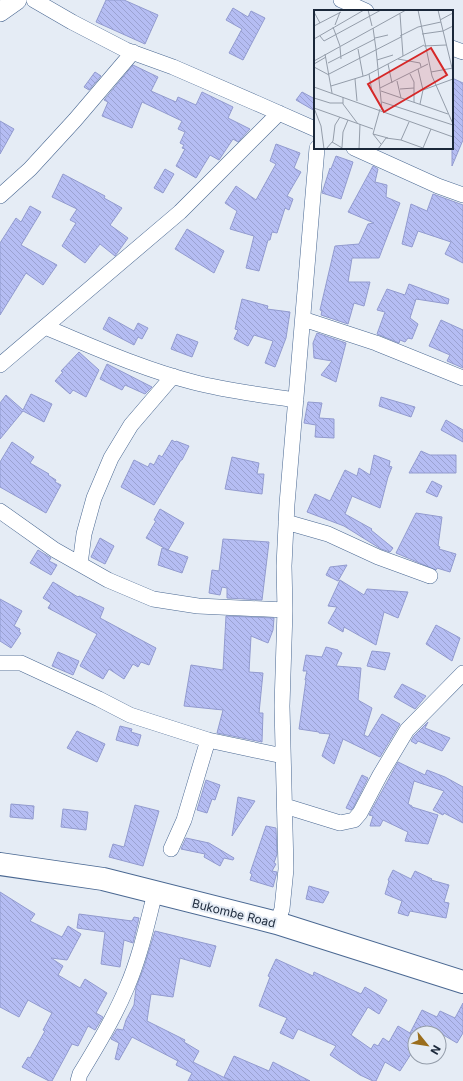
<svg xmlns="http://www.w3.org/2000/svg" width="463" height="1081" viewBox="0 0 463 1081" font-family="Inter,sans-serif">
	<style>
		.building { fill: url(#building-back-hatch); stroke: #929bcf }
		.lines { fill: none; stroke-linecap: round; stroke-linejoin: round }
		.minor-casing { stroke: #4a6892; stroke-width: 16 }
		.tertiary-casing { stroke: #4a6892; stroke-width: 20 }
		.secondary-casing { stroke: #4a6892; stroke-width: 24 }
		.minor { stroke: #fff; stroke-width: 15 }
		.tertiary { stroke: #fff; stroke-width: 19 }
		.secondary { stroke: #fff; stroke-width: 22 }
		.labels { text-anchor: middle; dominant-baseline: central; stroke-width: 4; stroke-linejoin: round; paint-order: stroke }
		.street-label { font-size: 12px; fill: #1a2739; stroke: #e5ecf5 }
		.inset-road { fill: none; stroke: #949daa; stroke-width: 1 }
		.view { fill: #d62828; fill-opacity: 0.15; stroke: #d62828; stroke-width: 2 }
		.inset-edge { fill: none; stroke: #1a2739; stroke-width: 2 }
	</style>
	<defs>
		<pattern id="building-back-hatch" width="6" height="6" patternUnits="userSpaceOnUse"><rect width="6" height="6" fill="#b5bdf3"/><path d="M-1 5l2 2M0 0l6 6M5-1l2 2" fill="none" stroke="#9ba2d1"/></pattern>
	</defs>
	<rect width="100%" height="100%" fill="#e5ecf5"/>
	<path class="building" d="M 106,0 L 124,0 L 158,15 L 145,44 L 96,22 Z
		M 233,8 L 248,17 L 251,11 L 265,18 L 243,60 L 229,53 L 242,29 L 226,20 Z
		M 133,65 L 158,77 L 151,91 L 176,102 L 178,97 L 196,105 L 202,92 L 233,107 L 228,118 L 250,129 L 238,142 L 233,139 L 219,160 L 210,155 L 196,178 L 176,166 L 185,149 L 182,148 L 184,145 L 180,143 L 185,132 L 178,129 L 182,121 L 142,102 L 132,128 L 102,116 L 108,102 L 104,100 Z
		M 95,72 L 101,76 L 89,90 L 84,87 Z
		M 452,78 L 463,83 L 463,140 L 452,166 Z
		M 302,92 L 315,99 L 315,111 L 296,100 Z
		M 0,121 L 14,129 L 0,154 Z
		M 276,144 L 300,153 L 294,168 L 301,172 L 287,196 L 293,199 L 289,210 L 285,208 L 277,233 L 272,232 L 270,240 L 268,240 L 259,271 L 246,268 L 254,236 L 230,229 L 237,211 L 225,203 L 236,186 L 256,200 L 276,164 L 270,161 Z
		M 336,156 L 353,162 L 341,199 L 322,193 L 330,168 L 331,169 Z
		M 373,166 L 378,169 L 375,182 L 387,185 L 386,197 L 400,203 L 379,258 L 352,258 L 348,282 L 370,282 L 364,306 L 354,303 L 348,324 L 321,315 L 322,311 L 320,310 L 335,246 L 359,244 L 368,224 L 374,223 L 348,212 Z
		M 165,169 L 174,174 L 163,193 L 154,188 Z
		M 63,174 L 105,196 L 104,198 L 122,208 L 110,225 L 128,238 L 115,256 L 100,244 L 85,263 L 62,246 L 76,223 L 70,220 L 77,209 L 52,197 Z
		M 433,194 L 463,205 L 463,263 L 445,254 L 451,242 L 418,231 L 412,247 L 402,244 L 411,204 L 427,211 Z
		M 30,206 L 41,212 L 21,245 L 57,265 L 43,285 L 26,273 L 0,315 L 0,243 L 16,218 L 21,222 Z
		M 187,229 L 224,251 L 214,273 L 175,249 Z
		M 409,284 L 449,299 L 448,304 L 416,299 L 410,318 L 418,324 L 412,339 L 408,338 L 405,342 L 400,340 L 399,343 L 377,334 L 385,312 L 377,310 L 387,289 L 405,295 Z
		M 242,299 L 268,306 L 267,309 L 290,312 L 286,338 L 275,367 L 265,363 L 273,341 L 254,335 L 248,346 L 234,339 L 238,330 L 235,329 Z
		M 109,317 L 134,331 L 138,323 L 148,328 L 142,339 L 138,337 L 134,345 L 103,329 Z
		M 441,320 L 463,330 L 463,368 L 447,361 L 450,355 L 429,346 Z
		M 317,333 L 346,343 L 336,382 L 321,375 L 332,361 L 314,358 L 313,343 Z
		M 177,334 L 198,342 L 192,357 L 171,349 Z
		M 79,352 L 99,370 L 86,397 L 73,390 L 70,394 L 55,381 L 63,372 L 61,371 Z
		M 107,364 L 152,387 L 145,394 L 125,385 L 122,390 L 100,379 Z
		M 31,394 L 52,404 L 44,422 L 23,411 L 0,439 L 0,403 L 6,395 L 23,410 Z
		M 381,397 L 415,407 L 411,417 L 379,406 Z
		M 308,402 L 322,403 L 319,418 L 334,419 L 334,438 L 315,437 L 316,425 L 304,423 Z
		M 446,420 L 463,430 L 463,442 L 441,430 Z
		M 172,440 L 175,442 L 176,441 L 189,446 L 182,460 L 181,460 L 154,505 L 121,487 L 134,460 L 148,467 L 150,463 L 154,465 L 159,455 L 162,457 Z
		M 12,442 L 34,457 L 30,463 L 49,474 L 48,475 L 56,480 L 55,482 L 61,485 L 46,513 L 0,487 L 0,462 Z
		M 421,451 L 430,455 L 456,455 L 456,473 L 409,473 Z
		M 374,455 L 390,461 L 389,466 L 392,467 L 388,477 L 380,508 L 352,496 L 345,514 L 372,529 L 371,530 L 393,548 L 390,552 L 381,549 L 344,526 L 307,512 L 315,494 L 330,501 L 345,470 L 357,476 L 359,468 L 370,475 Z
		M 232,457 L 259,463 L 257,474 L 264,474 L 262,494 L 225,489 Z
		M 432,481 L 442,486 L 437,497 L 426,492 Z
		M 160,509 L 184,523 L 168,550 L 146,538 L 156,521 L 154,520 Z
		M 416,513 L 442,517 L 438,546 L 440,547 L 439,549 L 456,554 L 450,572 L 437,568 L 436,570 L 396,553 Z
		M 100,538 L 114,546 L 105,564 L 91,557 Z
		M 223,539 L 269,542 L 262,600 L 227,598 L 227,588 L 222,587 L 220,595 L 209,593 L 212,570 L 219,571 Z
		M 162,548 L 188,557 L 182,573 L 158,565 Z
		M 38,550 L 51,558 L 49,561 L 57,565 L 51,575 L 30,563 Z
		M 347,565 L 338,581 L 326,575 L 330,567 Z
		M 340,580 L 364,595 L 367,589 L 408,592 L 398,618 L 384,612 L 376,645 L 344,627 L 343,632 L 328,623 L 337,607 L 328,606 Z
		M 53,582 L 78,597 L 79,596 L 104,608 L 100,618 L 156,648 L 149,665 L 141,662 L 138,667 L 133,664 L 124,679 L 109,669 L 103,679 L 80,666 L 97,634 L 48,608 L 51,603 L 43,598 Z
		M 0,599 L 22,611 L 14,626 L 20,629 L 19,632 L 21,633 L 11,648 L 0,641 Z
		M 226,616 L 274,618 L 273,630 L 268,643 L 251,636 L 249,672 L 263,673 L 259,713 L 263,713 L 262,742 L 217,733 L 223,710 L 184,706 L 191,665 L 223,670 Z
		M 436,625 L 460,638 L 452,661 L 426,644 Z
		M 326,647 L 338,650 L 338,651 L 342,653 L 336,666 L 361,668 L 358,700 L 372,708 L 364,735 L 368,737 L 382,714 L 400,724 L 380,757 L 343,739 L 334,764 L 322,756 L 330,734 L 319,733 L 319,732 L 299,729 L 306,680 L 305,680 L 307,671 L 303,671 L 306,655 L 322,657 Z
		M 372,651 L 390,653 L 385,670 L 367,666 Z
		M 58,652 L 79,661 L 73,675 L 52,666 Z
		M 402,684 L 426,696 L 415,709 L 394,697 Z
		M 428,722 L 425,728 L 450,738 L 442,751 L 418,741 L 416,744 L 411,741 L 414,736 Z
		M 120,726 L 132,729 L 131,732 L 141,735 L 138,746 L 116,740 Z
		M 77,731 L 105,744 L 97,762 L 67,748 Z
		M 398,762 L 425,775 L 427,770 L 445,777 L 463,787 L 463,823 L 444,813 L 443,815 L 433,810 L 444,791 L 414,781 L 408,804 L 412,806 L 412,807 L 438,815 L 428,844 L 405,841 L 408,832 L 383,820 L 380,826 L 370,826 L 373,816 L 369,815 Z
		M 362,775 L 368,778 L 353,808 L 351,810 L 346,808 Z
		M 206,780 L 220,785 L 215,800 L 212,799 L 207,813 L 197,810 Z
		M 238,797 L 255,801 L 232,836 Z
		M 11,804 L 34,806 L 33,819 L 10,817 Z
		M 135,805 L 159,811 L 143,866 L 109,857 L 113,844 L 124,847 Z
		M 63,809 L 88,812 L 86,830 L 61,827 Z
		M 266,826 L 276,828 L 277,854 L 274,863 L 276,864 L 272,871 L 277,872 L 273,887 L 250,880 L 252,874 L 250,873 Z
		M 186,838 L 209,843 L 234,858 L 233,860 L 224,858 L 220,866 L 204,857 L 205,854 L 181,849 Z
		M 393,870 L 411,879 L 415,871 L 432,879 L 431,880 L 449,885 L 444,902 L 449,903 L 446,918 L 410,911 L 408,916 L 398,913 L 402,901 L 385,894 L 389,881 L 388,880 Z
		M 309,886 L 329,892 L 323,903 L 306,899 Z
		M 0,892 L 35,914 L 30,921 L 62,937 L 68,926 L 81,934 L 67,960 L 51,958 L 63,966 L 58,975 L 80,988 L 85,979 L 107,993 L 96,1013 L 103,1017 L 95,1030 L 88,1026 L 78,1046 L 72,1044 L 52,1081 L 49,1081 L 22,1067 L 28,1057 L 30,1058 L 45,1031 L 43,1030 L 52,1013 L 28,1000 L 19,1017 L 0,1007 Z
		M 79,914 L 132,921 L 134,917 L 139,918 L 133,943 L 124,940 L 120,967 L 101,964 L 105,932 L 77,928 Z
		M 155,931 L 216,946 L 210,967 L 180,958 L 173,997 L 151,994 L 147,1021 L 185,1040 L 184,1042 L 199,1051 L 193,1062 L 231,1081 L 188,1081 L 192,1073 L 176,1065 L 178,1061 L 132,1037 L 119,1060 L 115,1059 L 119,1043 L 111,1039 L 117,1029 L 123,1030 L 126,1020 L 134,1005 L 136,988 L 144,967 Z
		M 276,959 L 313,976 L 314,972 L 361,994 L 365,987 L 387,1000 L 379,1014 L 368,1007 L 351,1035 L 371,1049 L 374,1044 L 378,1046 L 383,1038 L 389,1042 L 398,1026 L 415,1036 L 415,1056 L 411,1054 L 400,1071 L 385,1062 L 376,1081 L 373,1081 L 360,1075 L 330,1055 L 336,1046 L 298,1029 L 293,1039 L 280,1033 L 287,1018 L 259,1006 L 270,977 L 268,976 Z
		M 463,1003 L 463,1033 L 457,1043 L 440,1033 L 410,1033 L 422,1010 L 437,1017 L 440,1011 L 455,1018 Z
		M 234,1056 L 269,1071 L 273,1062 L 310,1081 L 233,1081 L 224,1077 Z"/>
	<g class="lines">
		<g class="minor-casing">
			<path id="minor" d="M 34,0 L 72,22 L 126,50 L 173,67 L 256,103 L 315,129
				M 341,0 L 366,11
				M 452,48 L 463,52
				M 354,148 L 438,186 L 463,195
				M 0,196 L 30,169 L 75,120 L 133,52
				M 303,319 L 376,343 L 463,378
				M 45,327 C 94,347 142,369 193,382 C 227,391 262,395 296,400
				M 0,365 L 180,212 L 279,113
				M 0,511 L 55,550 L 108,580 L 153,599 L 198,606 L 285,610
				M 286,522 L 328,534 L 378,557 L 430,576
				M 80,564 L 84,534 L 94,498 L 111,458 L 131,425 L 173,376
				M 0,663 L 21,663 L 99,699 L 130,715 L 208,740 L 283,756
				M 285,806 L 340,823 L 354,820 L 360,813 L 380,775 L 407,730 L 463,673
				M 171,849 L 184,820 L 208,740
				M 277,923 L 282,909 L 286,869 L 282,706 L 285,610 L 284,566 L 287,504 L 317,148
				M 78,1081 L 80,1074 C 97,1046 114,1018 127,987 C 140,957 147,924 155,893"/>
		</g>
		<g class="tertiary-casing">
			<path id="tertiary" d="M 0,12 L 17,0"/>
		</g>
		<g class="secondary-casing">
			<path id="secondary" d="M 0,864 L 103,879 L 277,923 L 463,982"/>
		</g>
		<use href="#minor" class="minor"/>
		<use href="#tertiary" class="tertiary"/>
		<use href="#secondary" class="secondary"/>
	</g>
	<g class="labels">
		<g class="street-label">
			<text transform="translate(234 913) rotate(14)">Bukombe Road</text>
		</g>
	</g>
	<g transform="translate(314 10)">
		<rect width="139" height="139" fill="#e5ecf5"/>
		<path class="inset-road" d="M 54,0 L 58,16M 104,0 L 118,66 L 139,114M 124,0 L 139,62M 0,2 L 6,13M 86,4 L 89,46M 126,10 L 139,3M 21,15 L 26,2M 0,16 L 27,2M 19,17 L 26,36M 59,18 L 62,39M 108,24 L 129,21 L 139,16M 6,26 L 10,31 L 67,0M 86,26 L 104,17 L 127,12M 61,28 L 74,25M 0,29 L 50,0M 110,36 L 132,35M 26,37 L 27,49M 44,39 L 49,66M 62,39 L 64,59M 11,44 L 18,83M 84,49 L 106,53 L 107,57M 63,50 L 79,45M 0,51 L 92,0M 14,53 L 61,29M 0,54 L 12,47M 74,54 L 78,73M 0,57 L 15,65M 64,59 L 68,100M 104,59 L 109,80 L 106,94M 117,62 L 139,58M 15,64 L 87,27M 55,64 L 58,82M 96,64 L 100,72 L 100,92M 41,69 L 43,91M 83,71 L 87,88M 17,76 L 53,65 L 110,35M 0,77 L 139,127M 66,78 L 114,54M 86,79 L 100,78M 109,80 L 139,69M 67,81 L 134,104M 29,87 L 29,94 L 44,114M 0,88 L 16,93 L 29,93M 68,92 L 139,115M 0,98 L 59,119M 0,98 L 7,116 L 10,139M 66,99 L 59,124 L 67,134M 59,124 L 74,128M 87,130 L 109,138M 18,132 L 30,139M 28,137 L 29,122 L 34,110M 109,138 L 117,119M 12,139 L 19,131 L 21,115 L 26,107M 45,139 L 46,114M 64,139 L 72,128 L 87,130 L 95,112"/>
		<path class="view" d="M 117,38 L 133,65 L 70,102 L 54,74 Z"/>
		<rect width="139" height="139" class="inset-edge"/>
	</g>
	<g transform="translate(427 1045) rotate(120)"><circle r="19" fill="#e5ecf5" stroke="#949daa"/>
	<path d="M0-3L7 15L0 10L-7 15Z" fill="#9b6e1d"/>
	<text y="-6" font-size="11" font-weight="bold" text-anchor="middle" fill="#1a2739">N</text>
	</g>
</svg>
